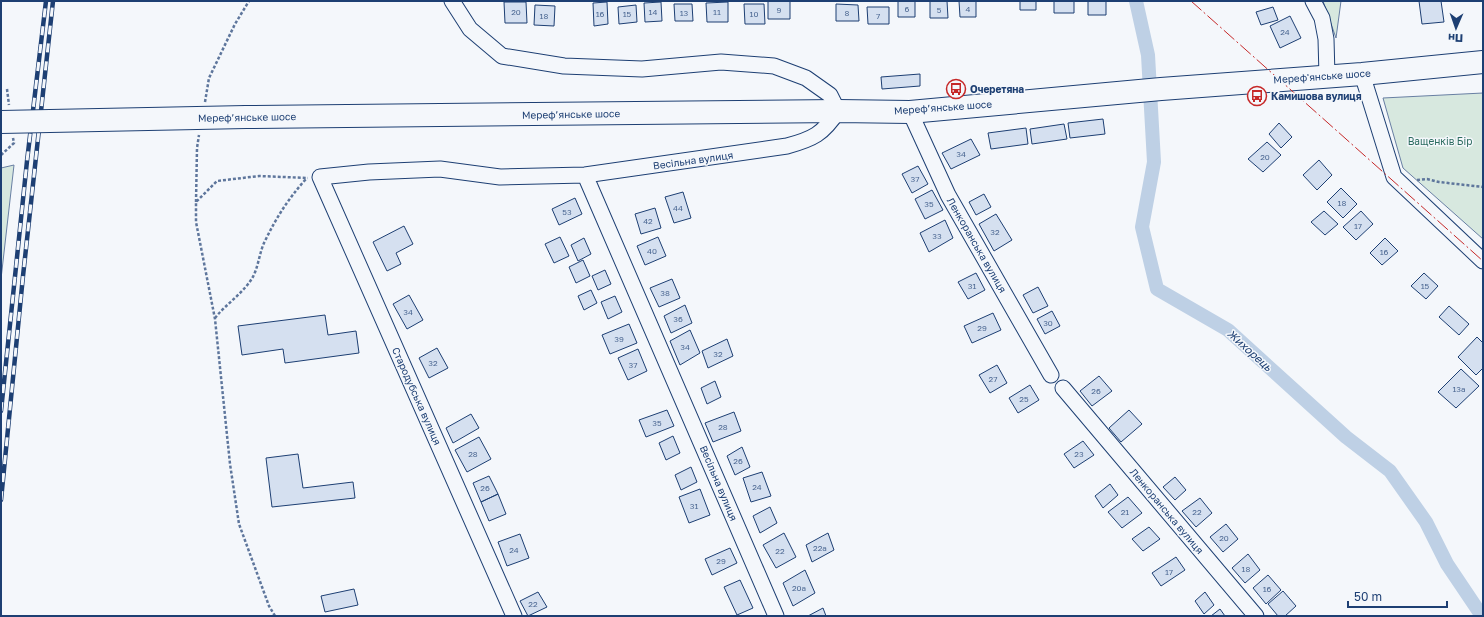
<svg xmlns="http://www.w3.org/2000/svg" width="1484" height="617" viewBox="0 0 1484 617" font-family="'Golos Text',sans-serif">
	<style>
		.green { fill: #d7e8df; stroke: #687fa3 }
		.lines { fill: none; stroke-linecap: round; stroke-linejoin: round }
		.canal { stroke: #bed0e5; stroke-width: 14 }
		.building { fill: #d5e0f0; stroke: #1d3f73 }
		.minor-casing { stroke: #1d3f73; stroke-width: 17 }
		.highway-casing { stroke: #1d3f73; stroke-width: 24 }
		.path { stroke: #5e769c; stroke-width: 2.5; stroke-dasharray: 3 2; stroke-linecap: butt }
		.minor { stroke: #f4f7fb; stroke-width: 15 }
		.highway { stroke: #f4f7fb; stroke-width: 22 }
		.rail-casing { stroke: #1d3f73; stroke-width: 4.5 }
		.rail { stroke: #f4f7fb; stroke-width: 3; stroke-dasharray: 9; stroke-linecap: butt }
		.highway-bridge-casing { stroke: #1d3f73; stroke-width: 24; stroke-linecap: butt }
		.highway-bridge { stroke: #f4f7fb; stroke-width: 22 }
		.power { stroke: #c62828; stroke-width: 1; stroke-dasharray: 14 3 2 3; stroke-linecap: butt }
		.labels { text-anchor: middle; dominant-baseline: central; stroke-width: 3; stroke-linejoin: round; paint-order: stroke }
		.number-label { font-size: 8px; fill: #4b6792 }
		.street-label { font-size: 10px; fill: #1d3f73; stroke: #f4f7fb }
		.poi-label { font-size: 10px; font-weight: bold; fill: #1d3f73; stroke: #f4f7fb; text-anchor: start }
		.park-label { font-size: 10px; fill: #2c6c60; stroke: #f4f7fb }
		.water-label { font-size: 11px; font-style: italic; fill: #1d3f73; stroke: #f4f7fb }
	</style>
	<rect width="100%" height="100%" fill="#f4f7fb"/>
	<path class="green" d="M 1323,1 L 1341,1 L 1336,38 Z
		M 1483,93 L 1483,239 L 1403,168 L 1383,98 Z
		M 14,165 L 1,279 L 1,168 Z"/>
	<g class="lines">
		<path class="canal" d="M 1136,1 L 1148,55 L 1154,162 L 1142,227 L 1157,289 L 1228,330 L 1346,437 L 1390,471 L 1426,522 L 1447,564 L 1482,616"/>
	</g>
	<path class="building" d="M 768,1 L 790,1 L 790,19 L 768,19 Z
		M 898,1 L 915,1 L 915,17 L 898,17 Z
		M 930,1 L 947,1 L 948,18 L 930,18 Z
		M 959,1 L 976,1 L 976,17 L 960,17 Z
		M 1020,1 L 1036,1 L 1036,10 L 1020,10 Z
		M 1054,1 L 1074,1 L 1074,13 L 1054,13 Z
		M 1088,1 L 1106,1 L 1106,15 L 1088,15 Z
		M 1419,1 L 1441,1 L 1444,22 L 1422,24 Z
		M 504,2 L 526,2 L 527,23 L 505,23 Z
		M 607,2 L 608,24 L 594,26 L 593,3 Z
		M 661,2 L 662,21 L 645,22 L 644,3 Z
		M 728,2 L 728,22 L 707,22 L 706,3 Z
		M 674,4 L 692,4 L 693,21 L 675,21 Z
		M 744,4 L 764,4 L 765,24 L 745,24 Z
		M 836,4 L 858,5 L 859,21 L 836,21 Z
		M 535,5 L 555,6 L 554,26 L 534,25 Z
		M 636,5 L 637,22 L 619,24 L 618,7 Z
		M 867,7 L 889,7 L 889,24 L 868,24 Z
		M 1273,7 L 1278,20 L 1261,25 L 1256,12 Z
		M 1290,16 L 1301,38 L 1280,48 L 1270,26 Z
		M 920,74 L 920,86 L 882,89 L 881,77 Z
		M 1103,119 L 1105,134 L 1070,138 L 1068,123 Z
		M 1279,123 L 1292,137 L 1281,148 L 1269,134 Z
		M 1064,124 L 1067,139 L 1032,144 L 1030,129 Z
		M 1026,128 L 1028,144 L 991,149 L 988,133 Z
		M 971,139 L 980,155 L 951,169 L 942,153 Z
		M 1267,142 L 1281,155 L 1263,172 L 1248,159 Z
		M 1319,160 L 1332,175 L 1317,190 L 1303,175 Z
		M 918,166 L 928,184 L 912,193 L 902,174 Z
		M 1341,188 L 1357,204 L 1343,218 L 1327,202 Z
		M 932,190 L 943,210 L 925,219 L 915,199 Z
		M 683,192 L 691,218 L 674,223 L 665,197 Z
		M 984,194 L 991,207 L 976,215 L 969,202 Z
		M 575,198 L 582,214 L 559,225 L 552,209 Z
		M 655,208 L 661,228 L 641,234 L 635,214 Z
		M 1324,211 L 1338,224 L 1325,235 L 1311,222 Z
		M 1361,211 L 1373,224 L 1356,240 L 1343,227 Z
		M 996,214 L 1012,240 L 994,251 L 979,224 Z
		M 945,220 L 953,238 L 929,252 L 920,233 Z
		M 404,226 L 413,244 L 396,253 L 401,264 L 387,271 L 373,242 Z
		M 560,237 L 569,256 L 554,263 L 545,244 Z
		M 658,237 L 666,256 L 645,265 L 637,246 Z
		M 584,238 L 591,254 L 578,261 L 571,245 Z
		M 1385,238 L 1398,251 L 1382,265 L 1370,253 Z
		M 583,260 L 590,276 L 576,283 L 569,267 Z
		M 605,270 L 611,284 L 598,290 L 592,276 Z
		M 976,273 L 985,290 L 968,299 L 958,282 Z
		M 1424,273 L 1438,286 L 1426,299 L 1411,286 Z
		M 672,279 L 680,298 L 659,307 L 650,288 Z
		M 1038,287 L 1048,306 L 1033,313 L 1023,295 Z
		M 591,290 L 597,303 L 584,310 L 578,296 Z
		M 409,295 L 423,320 L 407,329 L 393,304 Z
		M 615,296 L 622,312 L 608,319 L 601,302 Z
		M 685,305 L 692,323 L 671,333 L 664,316 Z
		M 1449,306 L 1469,324 L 1459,335 L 1439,317 Z
		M 1052,311 L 1060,326 L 1045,334 L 1037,319 Z
		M 993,313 L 1001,330 L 972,343 L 964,326 Z
		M 325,315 L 328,335 L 356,331 L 359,353 L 285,363 L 283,349 L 242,355 L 238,326 Z
		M 629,324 L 637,343 L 610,354 L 602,335 Z
		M 690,330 L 700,353 L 680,365 L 670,341 Z
		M 1477,337 L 1483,343 L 1483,368 L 1476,375 L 1458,357 Z
		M 727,339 L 733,356 L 708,368 L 702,351 Z
		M 437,348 L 448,368 L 429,378 L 419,358 Z
		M 638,349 L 647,371 L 628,380 L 618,358 Z
		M 997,365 L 1007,383 L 990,393 L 979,375 Z
		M 1461,369 L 1479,386 L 1456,408 L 1438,392 Z
		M 1099,376 L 1112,391 L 1092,406 L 1080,391 Z
		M 715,381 L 721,397 L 707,404 L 701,388 Z
		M 1030,385 L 1039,400 L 1018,413 L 1009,398 Z
		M 667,410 L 674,426 L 646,437 L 639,420 Z
		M 1129,410 L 1142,424 L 1121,442 L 1109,428 Z
		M 734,412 L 741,431 L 713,442 L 705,423 Z
		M 471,414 L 479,428 L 453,443 L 446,428 Z
		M 673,436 L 680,453 L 666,460 L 659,443 Z
		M 479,437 L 491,459 L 467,472 L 455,450 Z
		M 1083,441 L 1094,455 L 1074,468 L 1064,454 Z
		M 742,447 L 750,467 L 735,475 L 727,456 Z
		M 298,454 L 303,488 L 353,482 L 355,498 L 272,507 L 266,458 Z
		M 691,467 L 697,482 L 681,490 L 675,475 Z
		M 762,472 L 771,496 L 751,502 L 743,478 Z
		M 489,476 L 498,494 L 481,502 L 473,483 Z
		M 1175,477 L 1186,490 L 1175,500 L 1163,487 Z
		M 1110,484 L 1118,495 L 1103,508 L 1095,496 Z
		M 700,489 L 710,515 L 689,523 L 679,497 Z
		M 498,494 L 506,514 L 489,521 L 481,502 Z
		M 1128,497 L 1142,513 L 1122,528 L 1108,512 Z
		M 1200,498 L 1212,513 L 1196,527 L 1182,511 Z
		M 770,507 L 777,523 L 760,533 L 753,516 Z
		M 1226,524 L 1238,539 L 1223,552 L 1210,537 Z
		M 1149,527 L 1160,539 L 1143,551 L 1132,539 Z
		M 784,533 L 796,557 L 776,568 L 763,545 Z
		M 828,533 L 834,550 L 812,562 L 806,545 Z
		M 520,534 L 529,558 L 507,566 L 498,542 Z
		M 730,548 L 737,563 L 712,575 L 705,559 Z
		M 1248,554 L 1260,570 L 1245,583 L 1232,568 Z
		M 1176,557 L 1185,570 L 1161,586 L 1152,573 Z
		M 805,570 L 815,593 L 793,606 L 783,583 Z
		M 1268,575 L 1281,590 L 1266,604 L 1253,588 Z
		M 740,580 L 753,608 L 737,615 L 724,587 Z
		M 354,589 L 358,605 L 325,612 L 321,596 Z
		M 1283,591 L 1296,606 L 1285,616 L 1278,616 L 1268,604 Z
		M 538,592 L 547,607 L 528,616 L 520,601 Z
		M 1205,592 L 1214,605 L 1204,614 L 1195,601 Z
		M 823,608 L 826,616 L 808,616 Z
		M 1220,609 L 1225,616 L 1211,616 Z"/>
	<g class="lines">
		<g class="minor-casing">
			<path id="minor" d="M 452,1 L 470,29 L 502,56 L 564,66 L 642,69 L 721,62 L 774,66 L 806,78 L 830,95 L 838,111 C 823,134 813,139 787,146 L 585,175 L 500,177 L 440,169 L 369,172 L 320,177 L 514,616
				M 1313,1 L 1322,18 L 1326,39 L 1327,76
				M 1362,74 L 1394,177 L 1483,261
				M 910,112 L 948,195 L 1051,375
				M 585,175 L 776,616
				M 1063,388 L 1256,616"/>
		</g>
		<g class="highway-casing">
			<path id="highway" d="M 246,117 L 838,111 L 910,112 L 1161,89 L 1362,74 L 1483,62"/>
		</g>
		<path class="path" d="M 7,89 L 9,105
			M 205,102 L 209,78 L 235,24 L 249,1
			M 1,155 L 14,143 L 13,138
			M 1417,180 L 1427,179 L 1439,182 L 1483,187
			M 196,202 L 197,148 L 199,135
			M 215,318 C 225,305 241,295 251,280 C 258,270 259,254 264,243 C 276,218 288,199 306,179
			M 275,616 L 269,606 L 239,524 L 230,464 L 215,319 L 196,222 L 196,202 L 217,181 L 259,176 L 308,178"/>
		<use href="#minor" class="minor"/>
		<use href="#highway" class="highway"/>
		<g class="rail-casing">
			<path id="rail" d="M 1,411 L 27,161 L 46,1
				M 1,500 L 23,276 L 53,1"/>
		</g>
		<use href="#rail" class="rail"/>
		<g class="highway-bridge-casing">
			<path id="highway-bridge" d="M 1,122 L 246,117"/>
		</g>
		<use href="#highway-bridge" class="highway-bridge"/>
		<path class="power" d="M 1191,1 L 1483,261"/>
	</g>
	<defs>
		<g id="bus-ring" transform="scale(1)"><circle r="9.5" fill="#f4f7fb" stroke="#c62828" stroke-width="1.5"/><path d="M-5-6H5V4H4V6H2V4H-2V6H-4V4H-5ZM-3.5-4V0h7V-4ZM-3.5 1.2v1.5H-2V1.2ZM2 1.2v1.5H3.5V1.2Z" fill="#c62828"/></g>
	</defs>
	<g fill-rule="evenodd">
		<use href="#bus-ring" x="956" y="89"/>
		<use href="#bus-ring" x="1257" y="96"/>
	</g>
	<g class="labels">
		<g class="number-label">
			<text x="907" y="9">6</text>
			<text x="968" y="9">4</text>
			<text x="779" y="10">9</text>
			<text x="939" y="10">5</text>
			<text x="516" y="12">20</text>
			<text x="653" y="12">14</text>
			<text x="717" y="12">11</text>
			<text x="684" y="13">13</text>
			<text x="847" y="13">8</text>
			<text x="600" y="14">16</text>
			<text x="627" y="14">15</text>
			<text x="754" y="14">10</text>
			<text x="544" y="16">18</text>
			<text x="878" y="16">7</text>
			<text x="1285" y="32">24</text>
			<text x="961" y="154">34</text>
			<text x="1265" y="157">20</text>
			<text x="915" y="179">37</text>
			<text x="1342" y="203">18</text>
			<text x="929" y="204">35</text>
			<text x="678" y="208">44</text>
			<text x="567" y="212">53</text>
			<text x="648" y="221">42</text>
			<text x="1358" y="226">17</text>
			<text x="995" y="232">32</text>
			<text x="937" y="236">33</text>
			<text x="652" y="251">40</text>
			<text x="1384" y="252">16</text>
			<text x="972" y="286">31</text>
			<text x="1425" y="286">15</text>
			<text x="665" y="293">38</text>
			<text x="408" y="312">34</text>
			<text x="678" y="319">36</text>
			<text x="1048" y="323">30</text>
			<text x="982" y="328">29</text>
			<text x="619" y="339">39</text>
			<text x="685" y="347">34</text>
			<text x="718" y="354">32</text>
			<text x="433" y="363">32</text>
			<text x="633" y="365">37</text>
			<text x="993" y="379">27</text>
			<text x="1459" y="389">13а</text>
			<text x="1096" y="391">26</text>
			<text x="1024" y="399">25</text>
			<text x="657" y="423">35</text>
			<text x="723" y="427">28</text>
			<text x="473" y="454">28</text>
			<text x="1079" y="454">23</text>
			<text x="738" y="461">26</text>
			<text x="757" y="487">24</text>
			<text x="485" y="488">26</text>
			<text x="694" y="506">31</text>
			<text x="1125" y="512">21</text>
			<text x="1197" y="512">22</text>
			<text x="1224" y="538">20</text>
			<text x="820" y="548">22а</text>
			<text x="514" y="550">24</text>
			<text x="780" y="551">22</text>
			<text x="721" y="561">29</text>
			<text x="1246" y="569">18</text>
			<text x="1169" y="572">17</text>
			<text x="799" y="588">20а</text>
			<text x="1267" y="589">16</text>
			<text x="533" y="604">22</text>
		</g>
		<g class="street-label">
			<text transform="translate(1322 76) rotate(-4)">Мереф'янське шосе</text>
			<text transform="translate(943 107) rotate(-4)">Мереф’янське шосе</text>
			<text transform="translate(571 114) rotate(-1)">Мереф’янське шосе</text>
			<text transform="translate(247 117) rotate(-1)">Мереф’янське шосе</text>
			<text transform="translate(693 160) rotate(-8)">Весільна вулиця</text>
			<text transform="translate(977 245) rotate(60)">Ленкоранська вулиця</text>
			<text transform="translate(417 396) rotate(66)">Стародубська вулиця</text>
			<text transform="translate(719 483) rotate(67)">Весільна вулиця</text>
			<text transform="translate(1167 511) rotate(50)">Ленкоранська вулиця</text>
		</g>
		<g class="poi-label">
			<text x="970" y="89">Очеретяна</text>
			<text x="1271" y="96">Камишова вулиця</text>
		</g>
		<g class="park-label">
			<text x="1440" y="141">Ващенків Бір</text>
		</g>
		<g class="water-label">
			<text transform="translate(1250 350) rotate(42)">Жихорець</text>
		</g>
	</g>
	<rect width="1484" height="617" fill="none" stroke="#1d3f73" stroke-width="4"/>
	<g transform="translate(1456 28) rotate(182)" stroke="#f4f7fb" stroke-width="3" paint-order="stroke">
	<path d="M0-3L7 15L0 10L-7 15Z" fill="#1d3f73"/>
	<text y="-6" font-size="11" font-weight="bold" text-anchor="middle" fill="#1d3f73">Пн</text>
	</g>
	<path d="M1348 601v6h99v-6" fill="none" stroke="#1d3f73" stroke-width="2"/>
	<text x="1354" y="601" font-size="12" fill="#1d3f73" stroke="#f4f7fb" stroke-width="3" paint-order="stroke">50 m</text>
</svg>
